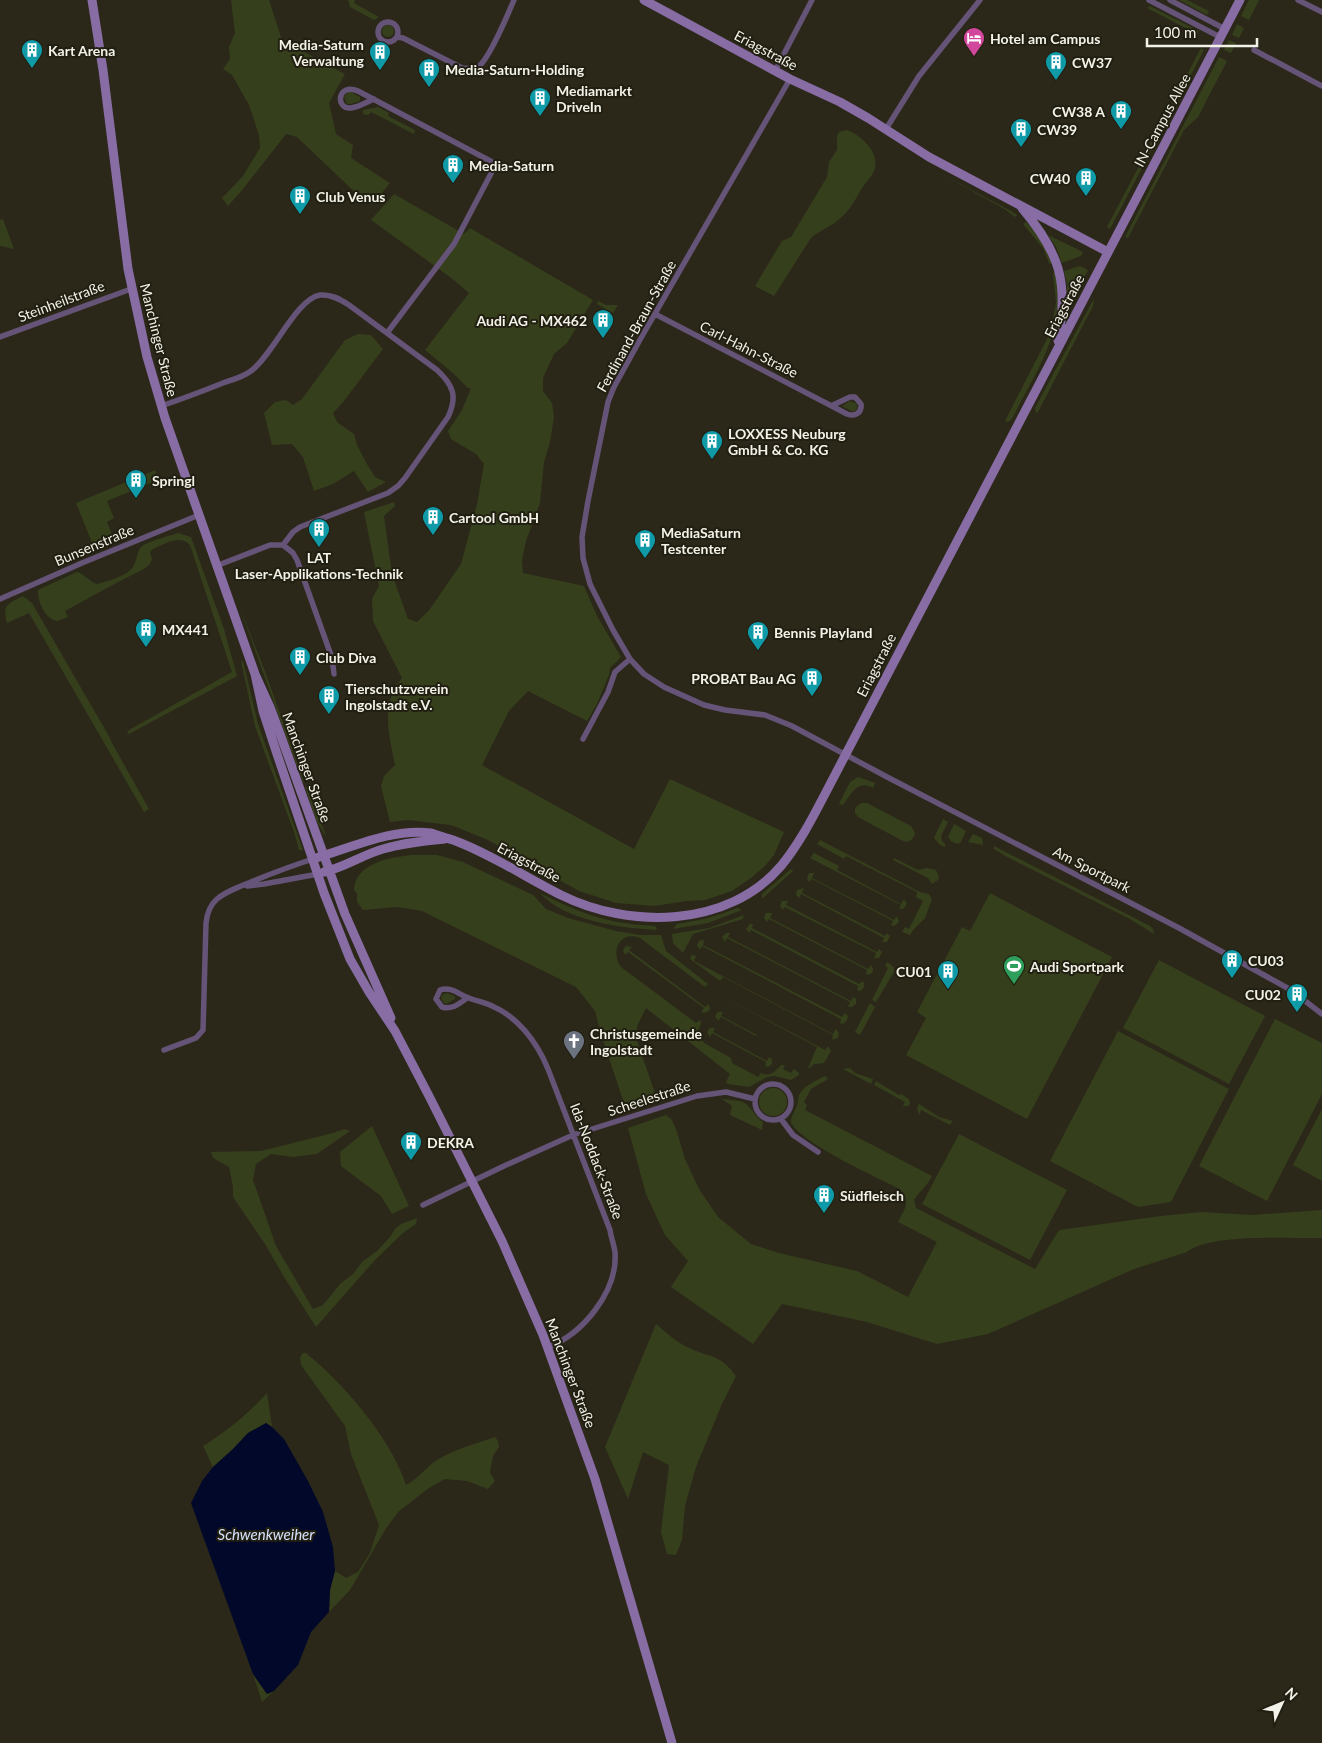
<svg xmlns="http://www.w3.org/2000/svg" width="1322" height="1743" viewBox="0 0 1322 1743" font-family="Lato,sans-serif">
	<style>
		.green { fill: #363f1c }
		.water { fill: #01082a }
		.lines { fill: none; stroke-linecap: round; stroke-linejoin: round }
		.street { stroke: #655477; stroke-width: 5.5 }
		.secondary { stroke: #886ca4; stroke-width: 9 }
		.labels { text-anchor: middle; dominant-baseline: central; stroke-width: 4; stroke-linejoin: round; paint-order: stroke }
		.poi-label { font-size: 14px; font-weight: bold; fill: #f3f2e8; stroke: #211f11; text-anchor: start }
		.street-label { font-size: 14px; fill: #f3f2e8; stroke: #211f11 }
		.water-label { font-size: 15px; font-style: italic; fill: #d4e2fe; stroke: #211f11 }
	</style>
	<rect width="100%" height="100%" fill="#2b281a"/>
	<path class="green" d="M 231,0 L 269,0 L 282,40 L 345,74 L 329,103 L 336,134 L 353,145 L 351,158 L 390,183 L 373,204 L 369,204 L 362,199 L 297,137 L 286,134 L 243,189 L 228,206 L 222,198 L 243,176 L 260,148 L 259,135 L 249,105 L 232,75 L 223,69 L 230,59 L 229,47 L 235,33 Z
		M 348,0 L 355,0 L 354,3 L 379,17 L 374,20 L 350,7 Z
		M 1179,0 L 1187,0 L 1209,11 L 1207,15 Z
		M 1249,0 L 1259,0 L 1249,20 L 1241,16 Z
		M 1150,6 L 1199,31 L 1197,34 L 1147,8 Z
		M 1237,24 L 1244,28 L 1239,38 L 1232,35 Z
		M382 31a6 6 0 1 1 12 0a6 6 0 1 1-12 0Z
		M 1229,40 L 1236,43 L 1231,53 L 1224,50 Z
		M 1201,48 L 1204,50 L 1110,229 L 1107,227 Z
		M 1219,57 L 1227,61 L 1198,117 L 1184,130 L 1128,238 L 1125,237 Z
		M 348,92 L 351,92 L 360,97 L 360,101 L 351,104 L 347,104 L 344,97 Z
		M 378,107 L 389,113 L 388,116 L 415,130 L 414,134 L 371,112 L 368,115 L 363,114 L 363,110 Z
		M 847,130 C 862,136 881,153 874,171 C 871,178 864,184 861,190 C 854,202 848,213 837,221 C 829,227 819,231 811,238 L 774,296 L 755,286 L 782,241 L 791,237 L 827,177 L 829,162 L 837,150 L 837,136 L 839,132 Z
		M 940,173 L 1011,211 L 1017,215 L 1015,217 L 1006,210 Z
		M 394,194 L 464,234 L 470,228 L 593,300 L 567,343 L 554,354 L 543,378 L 543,391 L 552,403 L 554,417 L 550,442 L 544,462 L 540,503 L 526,541 L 522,560 L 523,573 L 584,586 L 597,616 L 621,657 L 610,668 L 609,675 L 597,704 L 587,721 L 528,691 L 509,711 L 482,765 L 634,849 L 670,779 L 784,832 L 774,855 L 765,866 L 751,878 L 732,891 L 705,900 L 687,901 L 654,906 L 616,903 L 579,891 L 488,840 L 451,825 L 408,820 L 390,822 L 381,786 L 384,776 L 395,765 C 389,735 380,704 402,678 L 373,621 L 372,599 L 379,586 L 364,512 L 394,502 L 395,506 L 384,516 L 392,574 L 408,619 L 417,622 L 430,609 L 461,564 L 477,504 L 484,464 L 476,454 L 451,439 L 448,431 L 462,410 L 471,388 L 468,388 L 453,373 L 425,350 L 469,293 L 450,277 L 371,220 Z
		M 3,219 L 14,249 L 0,246 L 0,220 Z
		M 1026,222 C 1039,234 1046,249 1053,265 L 1049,263 L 1043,248 L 1023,224 Z
		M 1048,235 L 1083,252 L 1081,256 L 1062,263 L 1056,247 Z
		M 1080,266 L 1088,270 L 1067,312 L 1067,284 L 1064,271 Z
		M 1056,272 C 1068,328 1036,371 1012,419 L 1008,422 L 1005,421 L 1050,333 L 1056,303 L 1053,273 Z
		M 1094,300 L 1093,306 L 1038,412 L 1036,413 L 1035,408 L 1092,302 Z
		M 598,301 L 606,305 L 618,305 L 613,313 L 597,304 Z
		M 358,334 L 371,335 L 383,349 L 344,401 L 333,413 L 337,422 L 354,434 L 357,445 L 368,466 L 375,477 L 386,482 L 368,492 L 354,471 L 333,484 L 314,491 L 303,457 L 292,444 L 272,445 L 264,413 L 275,402 L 286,400 L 293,405 L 302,399 L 345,340 Z
		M 850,401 L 857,404 L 857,409 L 853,412 L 842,406 Z
		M 155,470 L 158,480 L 107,501 L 114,518 L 107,522 L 115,542 L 95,550 L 76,503 Z
		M 178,533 L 191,537 L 224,629 L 237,676 L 127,735 L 129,730 L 232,672 L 190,545 C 179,534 165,544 153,549 L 150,552 L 152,559 L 150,564 L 144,569 L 118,582 L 65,611 L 68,617 L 57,621 C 44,618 38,602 38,590 L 77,572 C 85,574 89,582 97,584 C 108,581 129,576 134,565 C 137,559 137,552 141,547 C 148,541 169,536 178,533 Z
		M 23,596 L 32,603 L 110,738 L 112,743 L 149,809 L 144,812 L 29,613 L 7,623 C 2,604 8,604 23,596 Z
		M 238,603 L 266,674 L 304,782 L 303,783 Z
		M 241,661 L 243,661 L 258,724 L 303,850 L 299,850 L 294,832 L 255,726 Z
		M 858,777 L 875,783 L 873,788 C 857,779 851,795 843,805 L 839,804 L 850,782 Z
		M 306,786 L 326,835 L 325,835 L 316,820 L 305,787 Z
		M 861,803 L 867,803 L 911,826 L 915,833 C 914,839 910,843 903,841 L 858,817 L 855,813 L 855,808 Z
		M 943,819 L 948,822 L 941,836 L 942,841 L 946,845 L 944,847 L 939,844 L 934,838 Z
		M 954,824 L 966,831 L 961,842 L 958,844 L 951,841 L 948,837 Z
		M 973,834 L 982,838 L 983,845 L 968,842 Z
		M 820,840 L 920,892 L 929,894 L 932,899 L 925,918 L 913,930 L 910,935 L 902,932 L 905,927 L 909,929 L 923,901 L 916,897 L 917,892 L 846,856 L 844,859 L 817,844 Z
		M 994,846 L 1150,926 L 1153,929 L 1154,934 L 1130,919 L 1007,857 L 994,849 Z
		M 814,853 L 839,866 L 837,870 L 901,904 L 904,899 L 907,904 L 903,909 L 899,909 L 901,905 L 810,858 Z
		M 412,855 L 437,855 L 463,862 L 533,895 L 546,909 L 568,918 L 616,931 L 640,935 L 661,935 L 666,951 L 708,984 L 705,987 L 640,938 C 619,930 610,952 621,967 L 696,1023 L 700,1020 L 701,1023 L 698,1032 L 700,1039 L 706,1044 L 731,1058 L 732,1063 L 758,1077 L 761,1073 C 771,1077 774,1072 781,1065 L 785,1065 L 783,1069 L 791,1073 L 794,1069 L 799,1073 L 799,1075 L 791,1080 L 774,1076 L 767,1077 L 749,1087 L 728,1084 L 726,1082 L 730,1074 L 646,1008 L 637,1026 L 637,1041 L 657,1099 L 626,1109 L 601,1034 L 595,1011 L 576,987 L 422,911 L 397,907 L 363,910 L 357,902 L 357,893 L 354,890 C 355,863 391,857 412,855 Z
		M 894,858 L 918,870 L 927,868 L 936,870 L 939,877 L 938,880 L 932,884 L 928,878 L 893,860 Z
		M 791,869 L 793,871 L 762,899 L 762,894 Z
		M 809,873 L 814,873 L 812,878 L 894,920 L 896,916 L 899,920 L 898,923 L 894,926 L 891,925 L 893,921 L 812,879 L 809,882 L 807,878 Z
		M 804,888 L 802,893 L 885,936 L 887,933 L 890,936 L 887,942 L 882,942 L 884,938 L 801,894 L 799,898 L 796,895 L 797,890 Z
		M 540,893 C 567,907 595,919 624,923 C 635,925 645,925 655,926 L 657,929 L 656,930 C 622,928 564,921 540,893 Z
		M 990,893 L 1112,957 L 1027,1119 L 906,1055 L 926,1018 L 917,1012 L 962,927 L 970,931 Z
		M 782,901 L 788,901 L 786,905 L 877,952 L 879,949 L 882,952 L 879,958 L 874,958 L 876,953 L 785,907 L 783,910 L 780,906 Z
		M 737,908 L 742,910 L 708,923 L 673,929 L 677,924 C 698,921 718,916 737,908 Z
		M 766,913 L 772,913 L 770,918 L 868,969 L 871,965 L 873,969 L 873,972 L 869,975 L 866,974 L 867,970 L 769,919 L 767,922 L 764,918 Z
		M 744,915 L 743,919 L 693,934 L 683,953 L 673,943 L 672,934 L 709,928 Z
		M 750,924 L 753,924 L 752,928 L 859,984 L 862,981 L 864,983 L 864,987 L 861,991 L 857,990 L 858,986 L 751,930 L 749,933 L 746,929 Z
		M 726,933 L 730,933 L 728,937 L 851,1001 L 853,997 L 856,999 L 856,1004 L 852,1007 L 848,1007 L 850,1002 L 727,938 L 725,942 L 722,937 Z
		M 703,940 L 704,940 L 703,945 L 842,1017 L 845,1013 L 848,1016 L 847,1020 L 843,1024 L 840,1023 L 841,1019 L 702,946 L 700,950 L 697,945 L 699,941 Z
		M 626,946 L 632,947 L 629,950 L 705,1007 L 708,1004 L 710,1008 L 709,1011 L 704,1013 L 701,1012 L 704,1008 L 628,952 L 625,955 L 623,950 Z
		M 693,955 L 696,956 L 694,961 L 833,1034 L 836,1029 L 839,1033 L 838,1038 L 832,1040 L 833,1035 L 723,977 L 720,981 L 690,959 L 691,956 Z
		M 1159,960 L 1265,1016 L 1229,1084 L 1123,1028 Z
		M 887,962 L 894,967 L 894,972 L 876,1002 L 872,1000 L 888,968 L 885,966 Z
		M 714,992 L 825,1050 L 828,1046 L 831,1051 L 824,1063 L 814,1064 L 810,1068 L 808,1068 L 817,1047 Z
		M 447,993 L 455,996 L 455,999 L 446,1004 L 443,1002 L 441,998 L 442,995 Z
		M 870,1003 L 875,1007 L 860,1035 L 855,1032 Z
		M 718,1012 L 723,1012 L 721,1016 L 757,1035 L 756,1036 L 721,1017 L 718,1021 L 715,1016 Z
		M 1275,1019 L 1322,1043 L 1322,1094 L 1267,1201 L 1199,1166 Z
		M 710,1028 L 715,1028 L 713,1032 L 767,1061 L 769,1057 L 772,1059 L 772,1064 L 768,1067 L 765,1066 L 766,1062 L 712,1033 L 710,1037 L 707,1032 Z
		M 1118,1031 L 1229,1089 L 1171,1202 L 1138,1207 L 1050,1161 Z
		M 850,1068 L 855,1073 L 873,1079 L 871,1084 L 843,1069 Z
		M 825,1076 L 828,1079 L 811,1089 L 804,1102 L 807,1105 L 805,1110 L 932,1176 C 927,1186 920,1191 914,1200 L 916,1208 L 1035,1269 L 1059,1230 L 1161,1216 L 1202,1212 L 1251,1215 L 1322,1210 L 1322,1238 C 1291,1239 1211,1233 1187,1252 L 1134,1269 L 988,1334 L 937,1344 L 867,1322 L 782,1304 L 753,1344 L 671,1287 L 688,1261 L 665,1235 L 646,1194 L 628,1128 L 666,1115 L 672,1120 L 677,1132 L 685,1159 L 699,1189 L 718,1217 L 751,1244 L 779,1253 L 857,1271 L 908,1297 L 937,1242 L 898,1222 C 905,1208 911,1203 900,1189 C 876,1177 803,1144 791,1123 C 791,1116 794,1113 796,1108 C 798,1104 798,1099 799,1095 C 803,1086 817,1080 825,1076 Z
		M 876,1081 L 899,1095 L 901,1094 L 909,1099 L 910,1104 L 908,1106 L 903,1106 L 905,1102 L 874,1085 Z
		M759 1102a14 14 0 1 1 28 0a14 14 0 1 1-28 0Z
		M 722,1099 C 728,1100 737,1100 743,1102 C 751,1106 755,1117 763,1122 L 762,1130 L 730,1115 L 732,1106 Z
		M 919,1104 L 939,1117 L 953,1121 L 950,1125 L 921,1110 L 919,1115 L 917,1108 Z
		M 1322,1109 L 1322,1181 L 1293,1165 Z
		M 372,1126 L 409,1206 L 392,1214 L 381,1196 L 341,1166 L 340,1152 Z
		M 344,1129 L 350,1131 L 317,1154 L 293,1157 L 271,1154 L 256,1164 L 253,1180 L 276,1246 L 313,1309 L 323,1305 L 340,1284 L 353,1274 L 362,1262 L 377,1251 L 390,1237 L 395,1229 L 401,1224 L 417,1218 L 416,1224 L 403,1233 L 375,1260 L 316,1327 L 284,1277 L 265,1244 L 233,1197 L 233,1187 L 229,1167 L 213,1158 L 211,1152 L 261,1151 L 333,1133 Z
		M 959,1134 L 1067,1190 L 1030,1260 L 922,1204 Z
		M 656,1324 C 666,1332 675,1341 687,1347 C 711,1359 718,1352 736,1376 L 722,1404 L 696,1467 L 685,1506 L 682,1540 L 676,1555 L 667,1554 L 661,1532 L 669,1465 L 643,1452 L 628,1499 L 605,1447 Z
		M 303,1353 L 306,1353 C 343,1383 391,1438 406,1485 C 418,1479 426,1467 437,1460 C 454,1449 476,1444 495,1437 L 498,1441 L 499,1447 L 493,1456 L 490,1472 L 495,1481 L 488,1489 L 467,1481 L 445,1479 L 429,1488 L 398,1512 L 385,1530 L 350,1590 L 329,1612 L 330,1590 L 335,1571 L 346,1578 L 358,1572 L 370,1553 L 379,1525 L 351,1454 L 345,1426 L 301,1365 L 300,1357 Z
		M 267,1393 L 272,1427 L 266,1423 L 248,1433 L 233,1449 L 213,1467 L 203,1446 C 227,1431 248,1414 267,1393 Z
		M 253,1674 L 267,1694 L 274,1691 L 262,1702 Z"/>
	<path class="water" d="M 266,1423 L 272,1427 L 284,1439 L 308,1481 L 323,1512 L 333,1547 L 335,1571 L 330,1590 L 329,1612 L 311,1632 L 298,1665 L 274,1691 L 267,1694 L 253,1674 L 191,1503 L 202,1481 L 213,1467 L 233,1449 L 248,1433 Z"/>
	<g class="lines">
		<path class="street" d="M 1149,0 L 1220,37
			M 1170,0 L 1225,29
			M 1298,0 L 1322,12
			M378 32a10 10 0 1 1 20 0a10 10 0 1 1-20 0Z
			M 397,37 L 403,38 L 462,68 C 468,68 473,70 478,67 C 489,60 508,14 514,0
			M 1254,50 L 1322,86
			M 775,71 L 812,0
			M 790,79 L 641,338 L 614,387 L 608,402 L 588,501 L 582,537 L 583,558 L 590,584 L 613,630 L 630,659 L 644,674 L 664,687 L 704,705 L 725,710 L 765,715 L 792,726 L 889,778 L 1179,928 L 1291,990 L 1322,1014
			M 374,99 C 367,102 359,107 351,108 C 335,110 337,82 358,91 L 496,164 L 454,244 L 387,333
			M 886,129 L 919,76 L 980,0
			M 655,314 L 847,414 C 855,417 862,413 861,404 L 855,397 L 850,397 L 833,405
			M 0,337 L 131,289
			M 161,406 C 182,399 203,391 223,383 C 232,380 243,377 251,371 C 273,355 296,299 320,295 C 331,294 340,299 349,305 L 437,370 C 453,385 458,396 448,417 L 405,478 L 398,486 L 388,493 L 300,527 L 293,532 L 283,545 L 270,545 L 216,566
			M 283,545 L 293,553 L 297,560 L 332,658 L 334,674
			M 0,599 L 82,563 L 199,515
			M 583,739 L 608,692 L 615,672 L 630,659
			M 247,886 L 264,884 L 318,874
			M 467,998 C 459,1004 452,1010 442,1007 L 436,999 L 440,990 C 452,986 459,995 469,998 C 476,1001 484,1002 492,1006 C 518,1017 537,1042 548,1069 L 610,1230 C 611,1237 614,1245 615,1252 C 618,1291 583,1334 548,1347
			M 164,1050 L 196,1038 L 203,1030 L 206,923 C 207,914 210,905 217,899 C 224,893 232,890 241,886 C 265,876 288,867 313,859
			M755 1102a18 18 0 1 1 36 0a18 18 0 1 1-36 0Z
			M 781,1119 L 793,1135 L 818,1152
			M 423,1205 L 504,1166 L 573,1135 L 697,1096 L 726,1092 L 755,1099"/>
		<path class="secondary" d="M 92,0 L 103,70 L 128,269 L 147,357 L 165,418 L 255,674 L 270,707 L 279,731 L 345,914 L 391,1018
			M 644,0 L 790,79 L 840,102 L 868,118 L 929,157 L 1108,252
			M 1022,208 C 1060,253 1069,283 1058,341
			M 255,674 L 263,711 L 277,754 L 324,893 L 350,959 L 369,992 L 395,1031 L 429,1096 L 502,1241 L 543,1335 L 595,1479 L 672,1743
			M 313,859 C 351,848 391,828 431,833 C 438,835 446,838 453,840 C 491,854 525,877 561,895 C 629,929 728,928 781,866 C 799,844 812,819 825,794 L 1240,0
			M 324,872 C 345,867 362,855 383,849 C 403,843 424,841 445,839"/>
	</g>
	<defs>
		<g id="hotel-pin" transform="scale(1.125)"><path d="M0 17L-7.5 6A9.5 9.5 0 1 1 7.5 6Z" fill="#d1479c" stroke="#211f11"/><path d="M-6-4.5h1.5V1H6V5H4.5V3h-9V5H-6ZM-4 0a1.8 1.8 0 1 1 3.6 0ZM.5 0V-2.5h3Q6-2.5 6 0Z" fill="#fff"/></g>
		<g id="building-pin" transform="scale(1.125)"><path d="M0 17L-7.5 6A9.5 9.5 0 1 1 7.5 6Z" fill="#0f9aa8" stroke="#211f11"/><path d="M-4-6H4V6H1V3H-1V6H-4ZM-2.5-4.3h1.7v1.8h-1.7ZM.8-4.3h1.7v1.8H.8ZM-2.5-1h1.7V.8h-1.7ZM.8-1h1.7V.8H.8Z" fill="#fff"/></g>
		<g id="stadium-pin" transform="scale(1.125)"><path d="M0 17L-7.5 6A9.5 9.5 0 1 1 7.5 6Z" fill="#2e9e5b" stroke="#211f11"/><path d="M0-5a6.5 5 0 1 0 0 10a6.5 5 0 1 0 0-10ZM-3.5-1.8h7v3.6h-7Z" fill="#fff"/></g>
		<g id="church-pin" transform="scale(1.125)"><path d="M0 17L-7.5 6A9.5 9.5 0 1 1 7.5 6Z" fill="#6b7280" stroke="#211f11"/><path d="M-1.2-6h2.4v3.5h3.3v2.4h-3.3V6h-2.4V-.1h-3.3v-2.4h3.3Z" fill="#fff"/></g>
	</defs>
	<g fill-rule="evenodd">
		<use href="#hotel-pin" x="974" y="38"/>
		<use href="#building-pin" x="32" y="50"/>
		<use href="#building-pin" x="380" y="52"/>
		<use href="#building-pin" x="1056" y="62"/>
		<use href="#building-pin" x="429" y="69"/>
		<use href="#building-pin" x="540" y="98"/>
		<use href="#building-pin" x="1121" y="111"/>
		<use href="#building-pin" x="1021" y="129"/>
		<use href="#building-pin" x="453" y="165"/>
		<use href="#building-pin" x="1086" y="178"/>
		<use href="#building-pin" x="300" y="196"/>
		<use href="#building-pin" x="603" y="320"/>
		<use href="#building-pin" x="712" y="441"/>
		<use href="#building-pin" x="136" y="480"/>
		<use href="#building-pin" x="433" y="517"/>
		<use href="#building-pin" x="319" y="529"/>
		<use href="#building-pin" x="645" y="540"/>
		<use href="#building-pin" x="146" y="629"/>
		<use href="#building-pin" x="758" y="632"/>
		<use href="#building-pin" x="300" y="657"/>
		<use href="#building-pin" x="812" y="678"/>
		<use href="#building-pin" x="329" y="696"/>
		<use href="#building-pin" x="1232" y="960"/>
		<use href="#stadium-pin" x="1014" y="966"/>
		<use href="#building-pin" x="948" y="971"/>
		<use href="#building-pin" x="1297" y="994"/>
		<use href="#church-pin" x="574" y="1041"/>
		<use href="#building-pin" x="411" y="1142"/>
		<use href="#building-pin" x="824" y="1195"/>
	</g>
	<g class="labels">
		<g class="poi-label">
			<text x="990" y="38">Hotel am Campus</text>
			<text x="364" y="44" text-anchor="end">Media-Saturn<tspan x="364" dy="16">Verwaltung</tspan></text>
			<text x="48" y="50">Kart Arena</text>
			<text x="1072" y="62">CW37</text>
			<text x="445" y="69">Media-Saturn-Holding</text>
			<text x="556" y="90">Mediamarkt<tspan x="556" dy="16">DriveIn</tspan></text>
			<text x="1105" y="111" text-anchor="end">CW38 A</text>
			<text x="1037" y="129">CW39</text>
			<text x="469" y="165">Media-Saturn</text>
			<text x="1070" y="178" text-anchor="end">CW40</text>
			<text x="316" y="196">Club Venus</text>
			<text x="587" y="320" text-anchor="end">Audi AG - MX462</text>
			<text x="728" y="433">LOXXESS Neuburg<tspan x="728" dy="16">GmbH &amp; Co. KG</tspan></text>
			<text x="152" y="480">Springl</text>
			<text x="449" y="517">Cartool GmbH</text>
			<text x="661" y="532">MediaSaturn<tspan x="661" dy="16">Testcenter</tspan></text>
			<text x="319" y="557" text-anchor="middle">LAT<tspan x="319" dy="16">Laser-Applikations-Technik</tspan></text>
			<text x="162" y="629">MX441</text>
			<text x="774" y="632">Bennis Playland</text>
			<text x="316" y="657">Club Diva</text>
			<text x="796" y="678" text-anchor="end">PROBAT Bau AG</text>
			<text x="345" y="688">Tierschutzverein<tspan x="345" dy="16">Ingolstadt e.V.</tspan></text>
			<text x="1248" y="960">CU03</text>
			<text x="1030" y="966">Audi Sportpark</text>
			<text x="932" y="971" text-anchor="end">CU01</text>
			<text x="1281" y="994" text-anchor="end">CU02</text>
			<text x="590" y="1033">Christusgemeinde<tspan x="590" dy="16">Ingolstadt</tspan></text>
			<text x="427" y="1142">DEKRA</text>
			<text x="840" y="1195">Südfleisch</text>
		</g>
		<g class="street-label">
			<text transform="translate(766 50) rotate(28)">Eriagstraße</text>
			<text transform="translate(1162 120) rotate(-62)">IN-Campus Allee</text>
			<text transform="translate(61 301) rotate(-21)">Steinheilstraße</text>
			<text transform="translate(1064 306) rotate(-62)">Eriagstraße</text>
			<text transform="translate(636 326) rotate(-61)">Ferdinand-Braun-Straße</text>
			<text transform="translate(159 340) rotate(76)">Manchinger Straße</text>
			<text transform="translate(749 349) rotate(27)">Carl-Hahn-Straße</text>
			<text transform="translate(94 545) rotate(-23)">Bunsenstraße</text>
			<text transform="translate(876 665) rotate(-63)">Eriagstraße</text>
			<text transform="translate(307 767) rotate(70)">Manchinger Straße</text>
			<text transform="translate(529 862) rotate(28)">Eriagstraße</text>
			<text transform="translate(1092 869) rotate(27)">Am Sportpark</text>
			<text transform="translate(649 1098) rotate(-18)">Scheelestraße</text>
			<text transform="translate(597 1161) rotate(69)">Ida-Noddack-Straße</text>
			<text transform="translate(571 1373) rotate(69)">Manchinger Straße</text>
		</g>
		<g class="water-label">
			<text x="266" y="1534">Schwenkweiher</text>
		</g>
	</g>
	<g transform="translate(1282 1703) rotate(46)" stroke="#211f11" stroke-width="4" paint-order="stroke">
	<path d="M0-4L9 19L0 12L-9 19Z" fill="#f3f2e8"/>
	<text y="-8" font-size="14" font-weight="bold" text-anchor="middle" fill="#f3f2e8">N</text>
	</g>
	<path d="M1147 38v8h110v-8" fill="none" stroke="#f3f2e8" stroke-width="2.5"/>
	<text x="1154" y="38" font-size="15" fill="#f3f2e8" stroke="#211f11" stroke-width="4" paint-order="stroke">100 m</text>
</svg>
